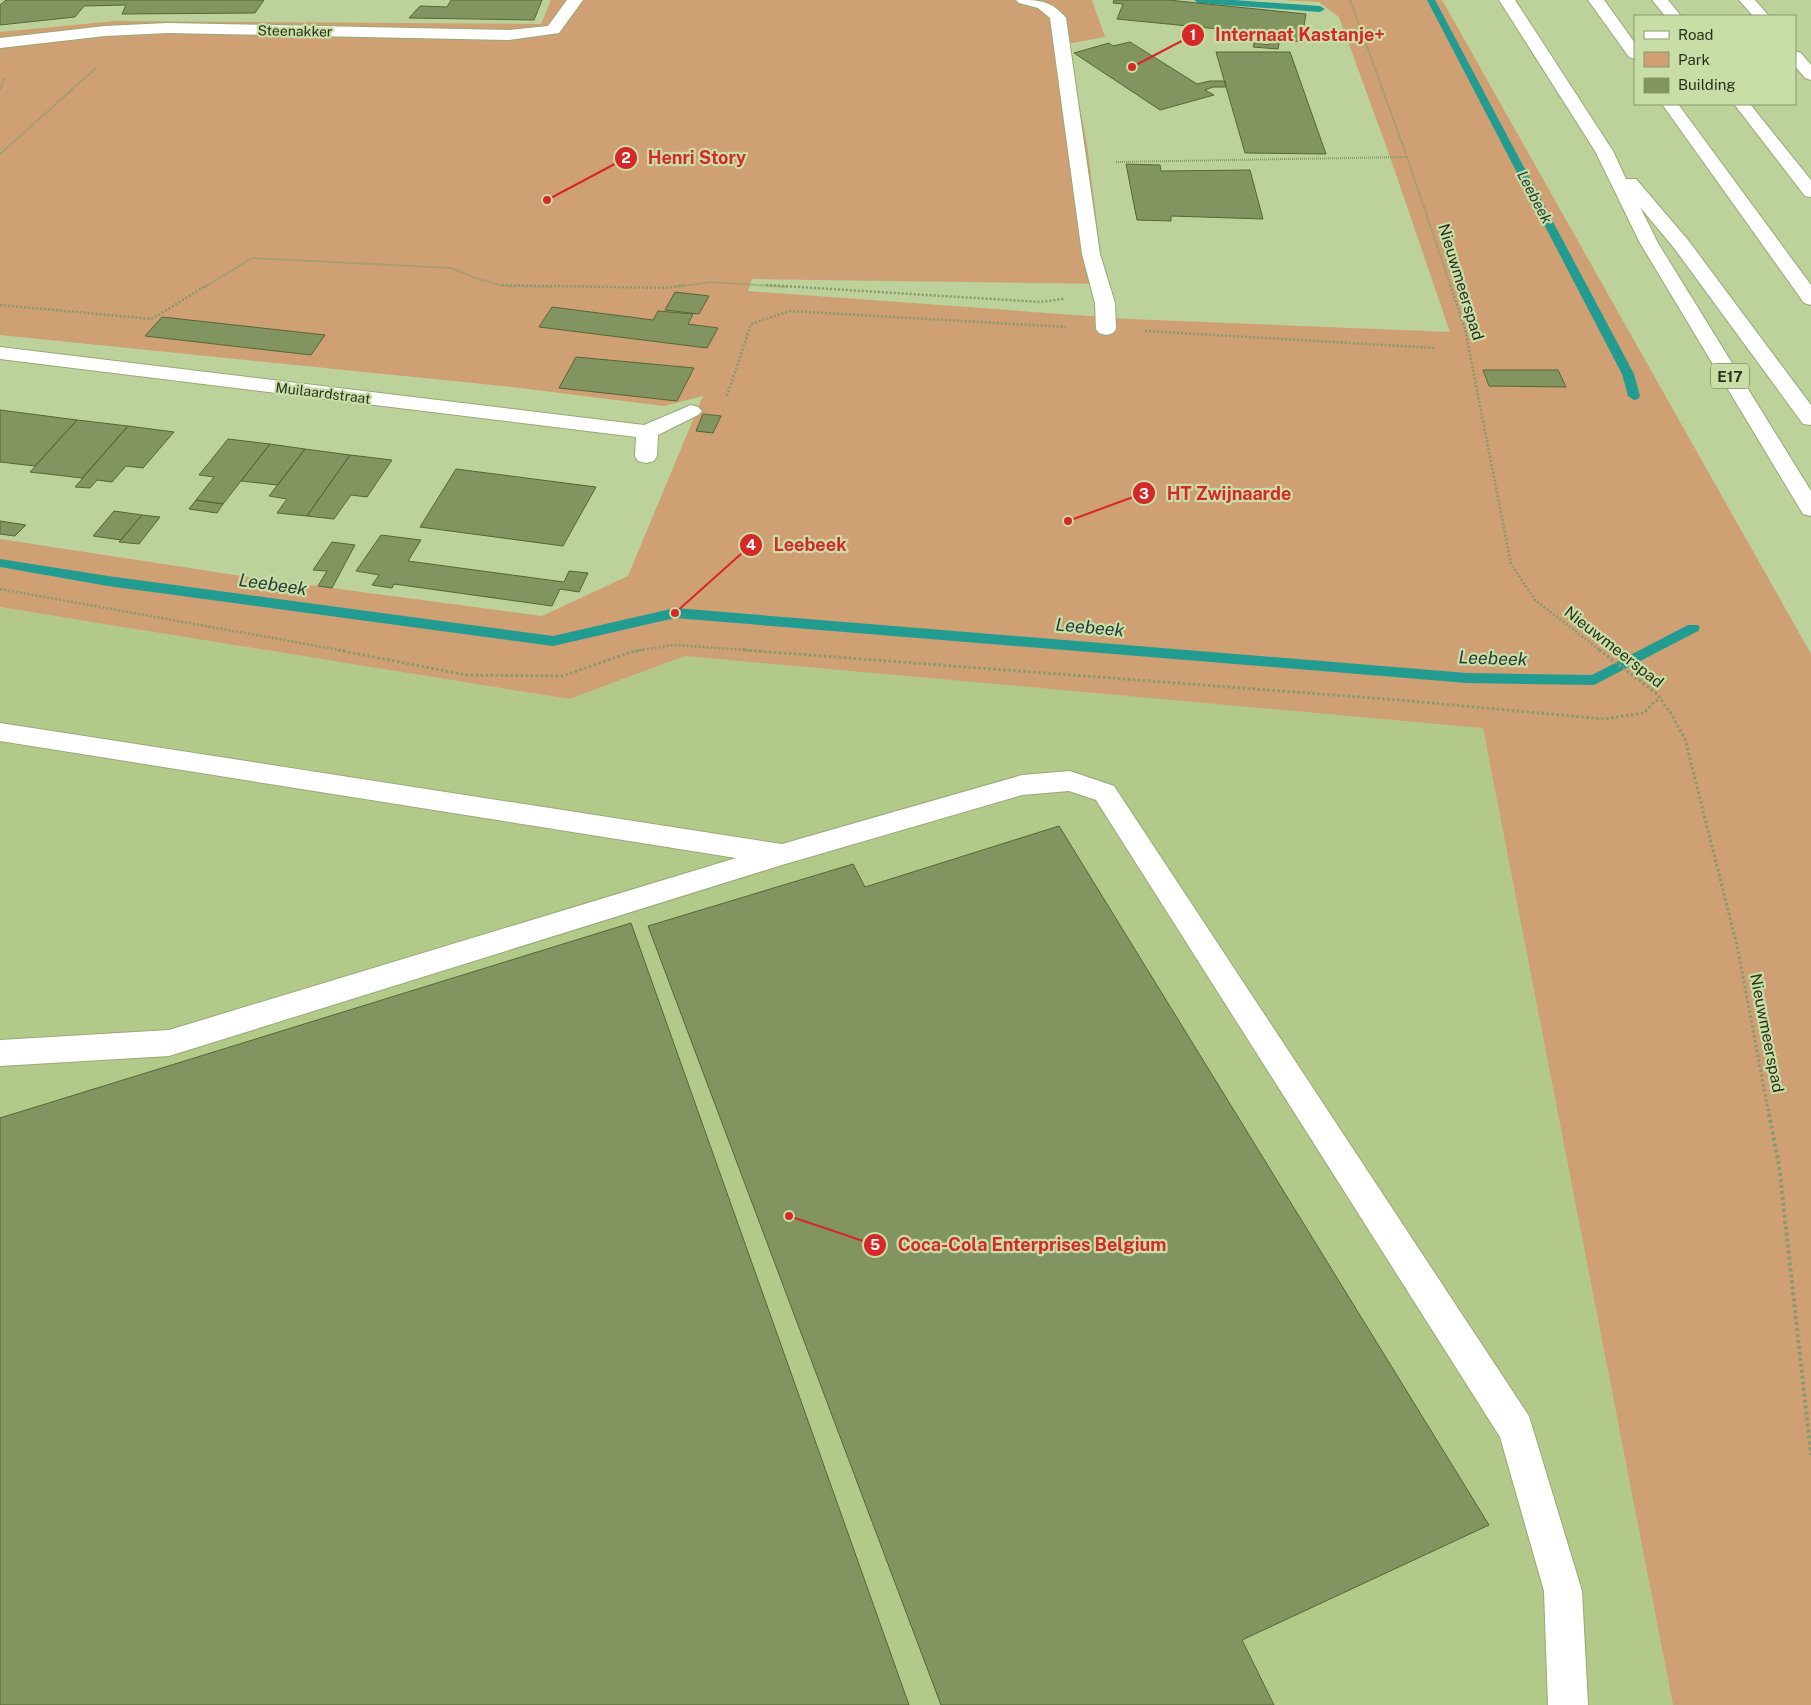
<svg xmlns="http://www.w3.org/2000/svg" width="1811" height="1705" viewBox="0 0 1811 1705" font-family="'Public Sans',sans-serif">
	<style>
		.built { fill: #b2c98a }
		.green { fill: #cea074 }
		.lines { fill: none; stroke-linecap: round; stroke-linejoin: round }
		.stream { fill: #229c90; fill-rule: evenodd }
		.building { fill: #829560; stroke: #556733 }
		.lane-casing { stroke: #97ab75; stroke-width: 2 }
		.street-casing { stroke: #97ab75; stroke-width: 2 }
		.highway-casing { stroke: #97ab75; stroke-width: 2 }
		.path-far3 { stroke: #8a9a6f; stroke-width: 2; stroke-dasharray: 1 1; stroke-linecap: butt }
		.path-far2 { stroke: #8a9a6f; stroke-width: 2.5; stroke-dasharray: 2 2; stroke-linecap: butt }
		.path-far1 { stroke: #8a9a6f; stroke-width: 3; stroke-dasharray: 2.5 2.5; stroke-linecap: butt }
		.path { stroke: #8a9a6f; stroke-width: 4; stroke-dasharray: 3 3; stroke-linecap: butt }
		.lane { fill: #fff; fill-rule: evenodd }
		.street { fill: #fff; fill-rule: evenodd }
		.highway { fill: #fff; fill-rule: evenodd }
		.labels { text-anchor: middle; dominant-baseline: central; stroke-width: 4.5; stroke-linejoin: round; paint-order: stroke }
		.far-street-label { font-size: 14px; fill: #2a321c; stroke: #c9dea6 }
		.far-water-label { font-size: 15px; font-style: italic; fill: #243d39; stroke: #c9dea6 }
		.shield { fill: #c9dea6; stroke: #5a6645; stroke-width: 1 }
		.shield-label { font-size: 15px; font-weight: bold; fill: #2a321c }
		.street-label { font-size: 16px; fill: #2a321c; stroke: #c9dea6 }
		.water-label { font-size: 18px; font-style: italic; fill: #243d39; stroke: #c9dea6 }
		.leader { fill: none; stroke: #d62828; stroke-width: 2 }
		.callout-dot { fill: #d62828; stroke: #c9dea6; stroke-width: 2 }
		.mark-label { font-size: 15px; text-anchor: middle; font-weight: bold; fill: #fff }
		.callout-label { font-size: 18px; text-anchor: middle; font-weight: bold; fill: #d62828; stroke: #c9dea6; stroke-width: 4.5; stroke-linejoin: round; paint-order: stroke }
	</style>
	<rect width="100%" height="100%" fill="#bdd19a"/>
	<path class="built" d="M 0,607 L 569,699 L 685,656 L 1483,727 L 1673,1705 L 0,1705 Z"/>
	<path class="green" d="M 551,0 L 1092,0 L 1105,37 L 1067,44 L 1087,144 L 1101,256 L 1110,284 L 752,279 L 748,291 L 1129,319 L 1450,332 L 1389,154 L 1339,17 L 1319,2 L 1283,0 L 1442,0 L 1811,654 L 1811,1705 L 1673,1705 L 1483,728 L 685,656 L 569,699 L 0,607 L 0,539 L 248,577 L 542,616 L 628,576 L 703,396 L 664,406 L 512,387 L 0,335 L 0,32 L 116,21 L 541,24 Z"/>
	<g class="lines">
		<path class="stream" d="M 1194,0 L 1234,0 L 1320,6 L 1325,9 L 1320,12 L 1198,3 Z
			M 1427,0 L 1435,0 L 1634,374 L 1640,396 L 1638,399 L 1634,400 L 1628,396 L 1622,374 Z
			M 0,559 L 108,576 L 553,636 L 675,608 L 1467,673 L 1592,675 L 1688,625 L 1698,625 L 1700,628 L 1698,631 L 1594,685 L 1467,683 L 675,618 L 553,646 L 108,586 L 0,567 Z"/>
	</g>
	<path class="building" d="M 6,0 L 264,0 L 255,13 L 122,14 L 126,5 L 84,6 L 75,17 L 0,25 L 0,5 Z
		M 451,0 L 542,0 L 534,20 L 409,18 L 420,6 L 447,7 Z
		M 1114,0 L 1168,0 L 1306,14 L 1301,42 L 1280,39 L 1278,49 L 1253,47 L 1254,43 L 1269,45 L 1270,34 L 1117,19 L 1123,4 L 1113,3 Z
		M 1130,42 L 1197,84 L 1210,81 L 1225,81 L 1226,87 L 1213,87 L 1205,90 L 1214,95 L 1160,110 L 1074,53 L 1109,43 L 1113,46 Z
		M 1216,52 L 1290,52 L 1326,154 L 1245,153 Z
		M 1126,164 L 1160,165 L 1161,171 L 1250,170 L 1263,219 L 1171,216 L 1171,221 L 1137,220 Z
		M 675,292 L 709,296 L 699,314 L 665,310 Z
		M 552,307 L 653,320 L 658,311 L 693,314 L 688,324 L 718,328 L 707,348 L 539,327 Z
		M 162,317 L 325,335 L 311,355 L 145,336 Z
		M 576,357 L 694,368 L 677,401 L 559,388 Z
		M 1483,370 L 1558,370 L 1566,387 L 1489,386 Z
		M 0,410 L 77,420 L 35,466 L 0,462 Z
		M 703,414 L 721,416 L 713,433 L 696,431 Z
		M 77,420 L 128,426 L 82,478 L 30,472 Z
		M 128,426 L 174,432 L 143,468 L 126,466 L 112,482 L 97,480 L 90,488 L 75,487 Z
		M 228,439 L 270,444 L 223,504 L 196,500 L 214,477 L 199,475 Z
		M 270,444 L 305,449 L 278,485 L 241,481 Z
		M 305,449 L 350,455 L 307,516 L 277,513 L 287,499 L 269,496 Z
		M 350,455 L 392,460 L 367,497 L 351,495 L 334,519 L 307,516 Z
		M 456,469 L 596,487 L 563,546 L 420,527 Z
		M 196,500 L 223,504 L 217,513 L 189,509 Z
		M 114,511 L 142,515 L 121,540 L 93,536 Z
		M 142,515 L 160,517 L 139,544 L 119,542 Z
		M 0,521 L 26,525 L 15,536 L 0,534 Z
		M 381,535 L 421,540 L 408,561 L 564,582 L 569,571 L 588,573 L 579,592 L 560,589 L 552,606 L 394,584 L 392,588 L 372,585 L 379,575 L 356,571 Z
		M 332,542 L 355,545 L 332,588 L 318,586 L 327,571 L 313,570 Z
		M 1059,826 L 1489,1525 L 1242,1640 L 1274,1705 L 941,1705 L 648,926 L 853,864 L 865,887 Z
		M 631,923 L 909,1705 L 0,1705 L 0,1118 Z"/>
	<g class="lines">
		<g class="lane-casing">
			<path id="lane" d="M 567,0 L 583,0 L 559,33 L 509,40 L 168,33 L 105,36 L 0,48 L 0,38 L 105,26 L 168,23 L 509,30 L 548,26 Z
				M 1016,0 C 1039,0 1051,0 1066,18 L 1100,254 L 1115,303 L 1116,329 L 1113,333 L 1106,335 L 1099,333 L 1096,329 L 1095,303 L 1082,254 L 1050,18 L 1038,8 L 1019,3 Z
				M 0,723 L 782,844 L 1022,775 L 1070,771 L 1114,786 L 1529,1416 L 1582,1591 L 1588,1705 L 1548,1705 L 1544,1591 L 1500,1437 L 1096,800 L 1069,791 L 1022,795 L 782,865 L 169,1056 L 0,1066 L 0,1040 L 169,1030 L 736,858 L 0,741 Z"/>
		</g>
		<g class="street-casing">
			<path id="street" d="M 0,347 L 644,425 L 691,405 L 698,407 L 702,411 L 698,415 L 658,435 L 657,456 L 654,461 L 646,463 L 638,461 L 635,456 L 636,437 L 0,359 Z"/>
		</g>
		<g class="highway-casing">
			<path id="highway" d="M 1499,0 L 1515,0 L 1613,151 L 1626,179 L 1636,179 L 1688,240 L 1811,405 L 1811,425 L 1803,424 L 1674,248 L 1640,207 L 1658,243 L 1811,491 L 1811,516 L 1803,514 L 1800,509 L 1640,243 L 1595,151 Z
				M 1588,0 L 1604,0 L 1635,43 L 1635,59 L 1629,57 Z
				M 1652,0 L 1668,0 L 1681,16 L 1665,16 Z
				M 1739,0 L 1755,0 L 1769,16 L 1753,16 Z
				M 1795,51 L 1801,53 L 1811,65 L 1811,80 L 1805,78 L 1795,66 Z
				M 1662,104 L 1678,104 L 1811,285 L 1811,305 L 1804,303 Z
				M 1734,104 L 1750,104 L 1811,180 L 1811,197 L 1805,196 Z"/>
		</g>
		<path class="path-far3" d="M 1350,0 L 1407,157 L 1451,287
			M 0,89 L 5,78
			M 0,154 L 96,68
			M 1116,162 L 1407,157
			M 205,287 L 252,258 L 451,268 L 478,279 L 504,286 L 553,287
			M 676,287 L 711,282 L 787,287"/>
		<path class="path-far2" d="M 502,285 L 665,288 L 685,285
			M 766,285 L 1040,302 L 1064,299
			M 1450,285 L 1465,329 L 1511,564 L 1535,600 L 1601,651
			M 0,305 L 152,319 L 207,285
			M 1145,331 L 1436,348
			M 727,396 L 751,324 L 790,311 L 1066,327
			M 0,589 L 345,651
			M 635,651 L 673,645 L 763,651"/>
		<path class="path-far1" d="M 338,650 L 466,675 L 563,676 L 634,651 L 643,650
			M 744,650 L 1399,700 L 1604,719 L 1644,713 L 1654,702 L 1660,699
			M 1599,650 L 1657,694 L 1670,712 L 1685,739 L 1738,950 L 1769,1115"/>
		<path class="path" d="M 1769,1114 L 1779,1165 L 1811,1455"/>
		<use href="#lane" class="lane"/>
		<use href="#street" class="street"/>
		<use href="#highway" class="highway"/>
	</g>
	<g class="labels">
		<g class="far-street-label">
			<text transform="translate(295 31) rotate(1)">Steenakker</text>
			<text transform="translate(323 393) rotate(7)">Muilaardstraat</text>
		</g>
		<g class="far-water-label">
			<text transform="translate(1535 197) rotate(62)">Leebeek</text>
		</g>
		<rect class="shield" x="1711" y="363.5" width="38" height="25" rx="4"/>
		<g class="shield-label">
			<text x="1730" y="376">E17</text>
		</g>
		<g class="street-label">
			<text transform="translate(1461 282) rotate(73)">Nieuwmeerspad</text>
			<text transform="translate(1614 647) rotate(38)">Nieuwmeerspad</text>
			<text transform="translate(1767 1033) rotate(79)">Nieuwmeerspad</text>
		</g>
		<g class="water-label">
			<text transform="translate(273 584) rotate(8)">Leebeek</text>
			<text transform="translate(1090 627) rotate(5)">Leebeek</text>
			<text transform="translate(1493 658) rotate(2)">Leebeek</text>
		</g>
	</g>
	<path class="leader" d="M1132 67L1193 35M547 200L626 158M1068 521L1144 493M675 613L751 545M789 1216L875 1245"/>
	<g class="callout-dot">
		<circle cx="1132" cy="67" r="5"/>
		<circle cx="547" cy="200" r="5"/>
		<circle cx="1068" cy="521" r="5"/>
		<circle cx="675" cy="613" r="5"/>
		<circle cx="789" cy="1216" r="5"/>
		<circle cx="1193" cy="35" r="12"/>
		<circle cx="626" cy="158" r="12"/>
		<circle cx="1144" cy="493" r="12"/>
		<circle cx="751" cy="545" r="12"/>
		<circle cx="875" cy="1245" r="12"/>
	</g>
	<g class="mark-label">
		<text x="1193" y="40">1</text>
		<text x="626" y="163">2</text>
		<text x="1144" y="499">3</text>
		<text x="751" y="550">4</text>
		<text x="875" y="1250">5</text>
	</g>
	<g class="callout-label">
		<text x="1300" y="41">Internaat Kastanje+</text>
		<text x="697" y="164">Henri Story</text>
		<text x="1229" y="500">HT Zwijnaarde</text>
		<text x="810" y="551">Leebeek</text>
		<text x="1032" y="1251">Coca-Cola Enterprises Belgium</text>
	</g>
	<rect x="1634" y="15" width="162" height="90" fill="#c9dea6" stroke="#89996f"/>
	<rect x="1644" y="31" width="25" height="8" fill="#ffffff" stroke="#89996f"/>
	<text x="1678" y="40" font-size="15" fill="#2a321c">Road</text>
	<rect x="1644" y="52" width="25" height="15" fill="#cea074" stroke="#89996f"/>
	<text x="1678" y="65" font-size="15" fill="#2a321c">Park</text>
	<rect x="1644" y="78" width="25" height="15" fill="#829560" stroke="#89996f"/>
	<text x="1678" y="90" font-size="15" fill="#2a321c">Building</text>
</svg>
